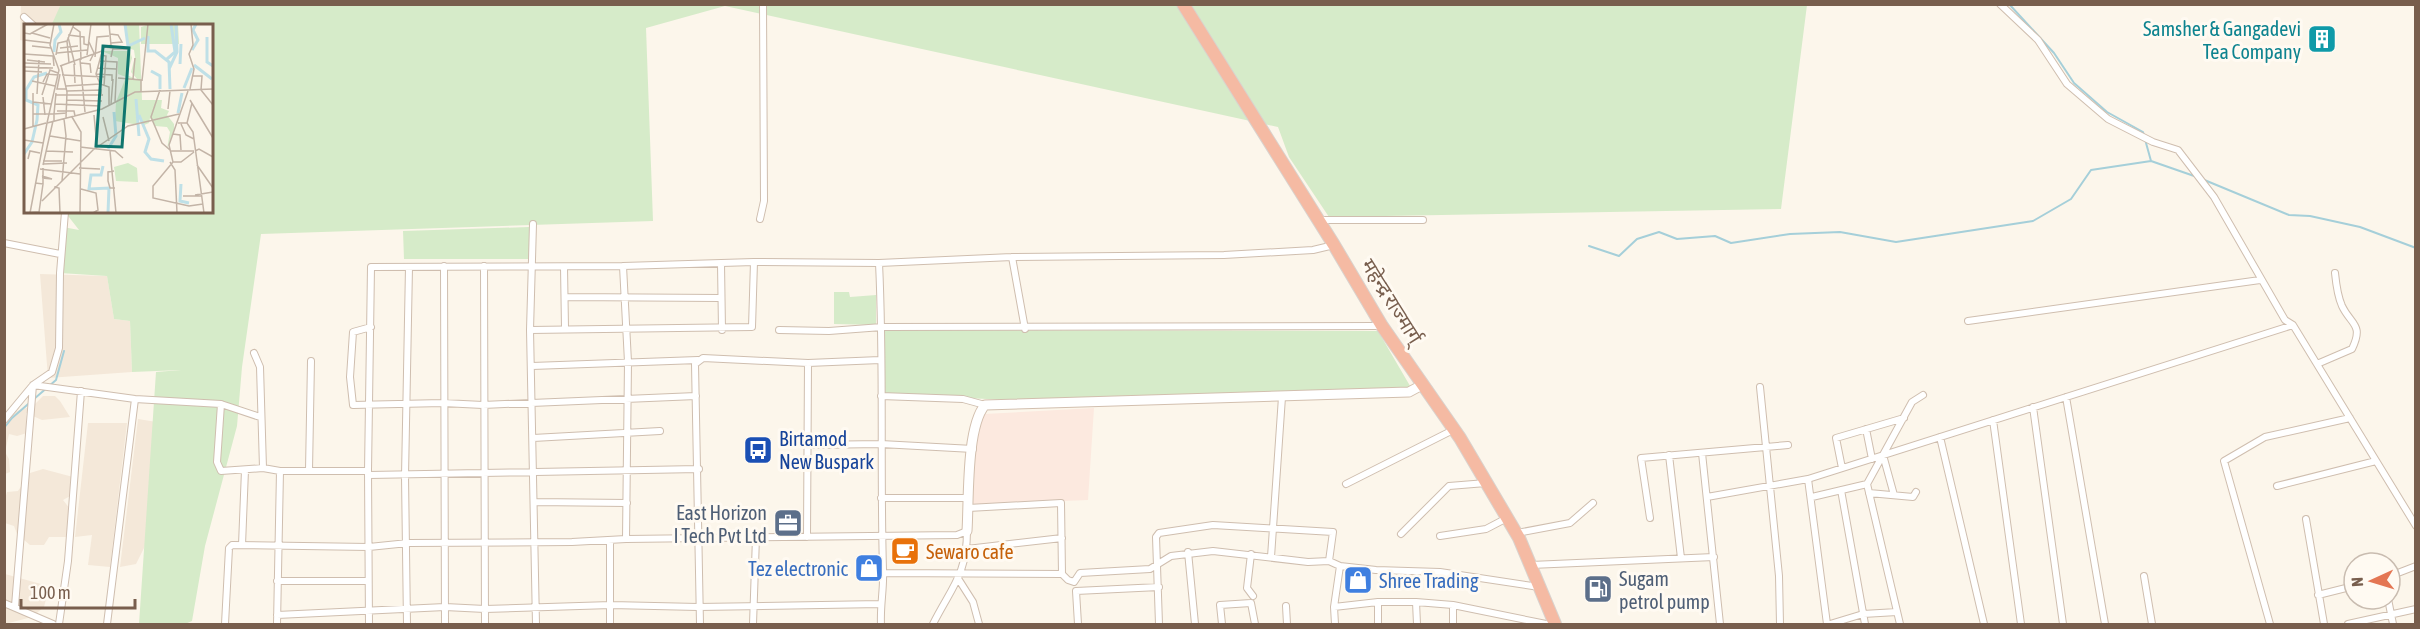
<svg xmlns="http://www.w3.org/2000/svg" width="2420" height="629" viewBox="0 0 2420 629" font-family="'Asap Condensed','Noto Sans Devanagari',sans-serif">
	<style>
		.residential { fill: #f4e8d9 }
		.commercial { fill: #fce9df }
		.green { fill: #d6ebc9 }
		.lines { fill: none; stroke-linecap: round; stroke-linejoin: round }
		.stream { stroke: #a5cfd9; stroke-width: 2 }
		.street-casing { stroke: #cfbeaf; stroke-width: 8 }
		.secondary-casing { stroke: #d2bfae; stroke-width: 11 }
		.highway-casing { stroke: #d9d2cd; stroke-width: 14 }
		.street { stroke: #fff; stroke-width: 6 }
		.secondary { stroke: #fff; stroke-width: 9 }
		.highway { stroke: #f5baa3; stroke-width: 12 }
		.labels { text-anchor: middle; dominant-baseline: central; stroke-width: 6; stroke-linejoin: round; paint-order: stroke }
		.culture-label { font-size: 20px; fill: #0d838f; stroke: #fffaf2; text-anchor: end }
		.street-label { font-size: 20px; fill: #785e4d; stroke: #fffaf2 }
		.transit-label { font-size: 20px; fill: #164399; stroke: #fffaf2; text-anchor: start }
		.service-label { font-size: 20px; fill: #4e5e75; stroke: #fffaf2; text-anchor: end }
		.food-label { font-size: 20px; fill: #c56008; stroke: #fffaf2; text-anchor: start }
		.shop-label { font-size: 20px; fill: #366cbe; stroke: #fffaf2; text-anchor: end }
		.inset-river { fill: none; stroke: #bfe0e7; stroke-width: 3 }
		.inset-road { fill: none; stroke: #c3b4a7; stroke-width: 1.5 }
		.view { fill: #0f766e; fill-opacity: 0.15; stroke: #0f766e; stroke-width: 3 }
		.inset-edge { fill: none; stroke: #785e4d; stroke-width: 3 }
	</style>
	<rect width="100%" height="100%" fill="#fcf6eb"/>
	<path class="residential" d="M 21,5 L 70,5 L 64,25 L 26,26 L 25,41 L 20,40 Z
		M 40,274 L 107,276 L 114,319 L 130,321 L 132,372 L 48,378 Z
		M 43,396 L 55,396 L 60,401 L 70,417 L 42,420 L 26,413 L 27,433 L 17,436 L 9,434 L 5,452 L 9,459 L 10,472 L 5,474 L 4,440 L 6,433 L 5,425 L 10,413 L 33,406 Z
		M 138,419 L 163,423 L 153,530 L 136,564 L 120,567 Z
		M 88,423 L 127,423 L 110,567 L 88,565 L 92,535 L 75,537 Z
		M 43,469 L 73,477 L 72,495 L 63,500 L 70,509 L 67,537 L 49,537 L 44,545 L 30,545 L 17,534 L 14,526 L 5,523 L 5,499 L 7,492 L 18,491 L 30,473 Z
		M 5,574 L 41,584 L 48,591 L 44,607 L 32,617 L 5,624 Z"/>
	<path class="commercial" d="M 1094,408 L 1088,500 L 972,505 L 969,495 L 977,435 L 984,414 Z"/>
	<path class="green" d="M 61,4 L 1807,5 L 1781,209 L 1329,217 L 1289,157 L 1278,127 L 725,6 L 646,28 L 653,221 L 261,234 L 242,367 L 237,426 L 205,546 L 192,621 L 185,624 L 139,624 L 156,372 L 181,370 L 132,372 L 130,321 L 114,319 L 107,276 L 60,273 L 63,227 L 79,230 L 65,212 L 212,212 L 212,26 L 51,26 Z
		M 529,227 L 530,259 L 404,259 L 403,231 Z
		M 834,292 L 849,292 L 850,297 L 876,295 L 876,325 L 834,324 Z
		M 882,330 L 1378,331 L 1413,391 L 1007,400 L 947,397 L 884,399 Z"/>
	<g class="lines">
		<path class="stream" d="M 2009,4 L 2054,53 L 2074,83 L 2107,112 L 2143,132 L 2151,161
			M 2202,179 L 2289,215 L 2310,216 L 2360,227 L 2416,248
			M 1589,246 L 1619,256 L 1637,239 L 1659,232 L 1677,239 L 1715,236 L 1731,243 L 1790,234 L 1840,232 L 1896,242 L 2033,221 L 2071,199 L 2091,170 L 2151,161 L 2197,177
			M 4,428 L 12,418 L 56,380 L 64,351"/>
		<g class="street-casing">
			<path id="street" d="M 2000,4 L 2038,40 L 2067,84 L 2108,119 L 2153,142 L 2178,150 L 2214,197 L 2285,320 L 2293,325 L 2416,526
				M 24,17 L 34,26
				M 760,219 L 764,201 L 763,4
				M 1319,220 L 1423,220
				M 533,224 L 530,330 L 536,624
				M 4,243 L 60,254
				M 1012,257 L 1025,329
				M 879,263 C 884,365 880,467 883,570 C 884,588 880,606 881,624
				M 721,264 L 722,330
				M 444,266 L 445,624
				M 484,266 L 485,624
				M 623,266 L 628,362 L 626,539
				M 564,267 L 565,328
				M 565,297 L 720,298
				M 1968,321 L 2260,280
				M 371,327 L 353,332 L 350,377 L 353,405 L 443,403 L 483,405 L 696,396
				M 530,330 L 752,327 L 754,262
				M 779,330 L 829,331 L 882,327 L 1381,326
				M 254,353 L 260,367 L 263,468
				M 2317,364 L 2352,349 C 2364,324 2351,325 2342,306 C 2338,297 2336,283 2335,273
				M 532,366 L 698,360
				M 1760,387 L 1779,576 L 1780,624
				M 881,396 L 963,399 L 985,405
				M 2066,397 L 2105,624
				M 221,404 L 217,462 L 221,471 L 263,468 L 280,471 L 368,471
				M 2033,407 L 2063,624
				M 4,420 L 33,385 L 52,372 L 59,348 L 60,273 L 65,212
				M 1993,420 L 2021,624
				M 1866,429 L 1872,459
				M 1940,437 L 1984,624
				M 533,438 L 660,431
				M 809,445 L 881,444 L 973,449
				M 1702,453 L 1720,624
				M 1669,455 L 1681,558
				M 1883,455 L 1894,495
				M 1842,468 L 1836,438 L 1904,418
				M 309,470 L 311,361
				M 369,475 L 699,469
				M 1808,479 L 1827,624
				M 1346,484 L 1455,429
				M 1867,484 L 1912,402 L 1923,395
				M 2277,486 L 2376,461
				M 1841,490 L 1865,624
				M 1869,493 L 1913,497 L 1916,492
				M 1707,497 L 1808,479 L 2293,325
				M 1812,497 L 1867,484 L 1900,624
				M 881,498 L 967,498
				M 534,502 L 627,503
				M 968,508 L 1061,503 L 1062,574
				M 1650,518 L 1641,458 L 1788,445
				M 2306,519 L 2324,624
				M 1517,533 L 1570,523 L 1593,503
				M 1401,534 L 1449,486 L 1486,483
				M 1440,536 L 1486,529 L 1507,518
				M 807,537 L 808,363
				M 242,545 L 245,470
				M 967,549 L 1062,538
				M 1188,552 L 1195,624
				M 1251,554 L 1247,588 L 1253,596
				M 1271,557 L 1282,397
				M 1531,565 L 1714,557
				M 883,573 L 1062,574 L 1068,580 L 1074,582 L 1080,573 L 1150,569 L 1171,556 L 1213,551 L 1308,562 L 1329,561 L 1340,566 L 1376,570 L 1440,572 L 1539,587
				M 2144,576 L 2152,624
				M 2390,576 L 2416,566
				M 959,580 L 973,602 L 979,624
				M 277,581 L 368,581
				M 2318,595 L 2354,586
				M 2388,599 L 2393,624
				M 1378,602 L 1378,624
				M 4,603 L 53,624
				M 15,606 L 33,385 L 135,399 L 221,404 L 260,417
				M 1286,606 L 1287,624
				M 1334,607 L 1378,602 L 1416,602
				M 277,615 L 445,607 L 485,609 L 611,605 L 698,607 L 881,604
				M 59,624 L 68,561 L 81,391
				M 107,624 L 135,399
				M 225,624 L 229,548 L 232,545 L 369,547 L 408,543 L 572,542 L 626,539 L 957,535 L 967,531 C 967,575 951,588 933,624
				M 277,624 L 280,471
				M 369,624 L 368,471 L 371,267 L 623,266 L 754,262 L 879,263 L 1012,257 L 1224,255 L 1313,250 L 1334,245
				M 407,624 L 405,476 L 409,267
				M 610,624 L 610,540
				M 700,624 L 695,364 L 703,358 L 808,363 L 880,360
				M 753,624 L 756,537
				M 1078,624 L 1076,591 L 1159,587
				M 1159,624 L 1156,537 L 1159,533 L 1213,525 L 1333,532 L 1329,561
				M 1222,624 L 1220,605 L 1251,603 L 1255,624
				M 1335,624 L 1334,607 L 1340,566
				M 1417,624 L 1416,602 L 1453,605
				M 1453,624 L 1453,605 L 1546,624
				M 1830,624 L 1863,614 L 1897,612
				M 2270,624 L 2224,461 L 2265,437 L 2350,418
				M 2348,624 L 2416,609"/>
		</g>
		<g class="secondary-casing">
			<path id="secondary" d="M 967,531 C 969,501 966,427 985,405 L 1409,392 L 1422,385"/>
		</g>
		<g class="highway-casing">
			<path id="highway" d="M 1183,4 L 1334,245 L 1382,326 L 1460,438 L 1519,538 L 1555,624"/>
		</g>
		<use href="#street" class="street"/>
		<use href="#secondary" class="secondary"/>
		<use href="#highway" class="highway"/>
	</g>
	<defs>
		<g id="building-square" transform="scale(1.5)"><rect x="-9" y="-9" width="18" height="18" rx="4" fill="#0f9aa8" stroke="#fffaf2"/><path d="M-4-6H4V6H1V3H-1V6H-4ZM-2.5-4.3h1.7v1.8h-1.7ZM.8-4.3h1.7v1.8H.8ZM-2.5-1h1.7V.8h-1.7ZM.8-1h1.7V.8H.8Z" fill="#fff"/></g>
		<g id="bus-square" transform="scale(1.5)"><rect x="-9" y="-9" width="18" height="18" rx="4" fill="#1a4fb4" stroke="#fffaf2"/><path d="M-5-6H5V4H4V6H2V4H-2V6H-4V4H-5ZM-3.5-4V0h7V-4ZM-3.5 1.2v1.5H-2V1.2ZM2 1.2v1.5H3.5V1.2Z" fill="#fff"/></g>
		<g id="office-square" transform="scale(1.5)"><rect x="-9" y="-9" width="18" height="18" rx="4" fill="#5c6f8a" stroke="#fffaf2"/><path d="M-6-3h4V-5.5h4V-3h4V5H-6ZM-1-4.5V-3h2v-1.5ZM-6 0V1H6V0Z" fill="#fff"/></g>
		<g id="cafe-square" transform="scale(1.5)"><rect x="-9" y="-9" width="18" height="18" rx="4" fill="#e8710a" stroke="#fffaf2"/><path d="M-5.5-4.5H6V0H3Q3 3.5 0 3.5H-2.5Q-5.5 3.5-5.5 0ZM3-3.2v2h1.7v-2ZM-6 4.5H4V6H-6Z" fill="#fff"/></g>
		<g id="shop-square" transform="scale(1.5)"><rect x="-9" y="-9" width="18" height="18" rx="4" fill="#3f7fe0" stroke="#fffaf2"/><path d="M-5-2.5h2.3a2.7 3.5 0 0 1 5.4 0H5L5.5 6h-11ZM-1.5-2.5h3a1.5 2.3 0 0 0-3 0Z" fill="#fff"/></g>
		<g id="fuel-square" transform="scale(1.5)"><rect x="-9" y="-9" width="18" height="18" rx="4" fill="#5c6f8a" stroke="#fffaf2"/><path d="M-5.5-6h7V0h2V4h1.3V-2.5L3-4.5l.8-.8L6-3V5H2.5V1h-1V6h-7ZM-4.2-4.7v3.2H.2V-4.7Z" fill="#fff"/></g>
	</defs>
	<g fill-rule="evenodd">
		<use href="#building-square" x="2322" y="39"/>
		<use href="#bus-square" x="758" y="450"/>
		<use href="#office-square" x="788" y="523"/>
		<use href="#cafe-square" x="905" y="551"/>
		<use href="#shop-square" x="869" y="568"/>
		<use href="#shop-square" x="1358" y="580"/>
		<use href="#fuel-square" x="1598" y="589"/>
	</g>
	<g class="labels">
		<g class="culture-label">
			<text x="2301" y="28">Samsher &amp; Gangadevi<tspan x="2301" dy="23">Tea Company</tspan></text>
		</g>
		<g class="street-label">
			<text transform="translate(1392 301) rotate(58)">महेन्द्र राज्मार्ग्</text>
		</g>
		<g class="transit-label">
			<text x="779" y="438">Birtamod<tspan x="779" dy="23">New Buspark</tspan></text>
		</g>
		<g class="service-label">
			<text x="767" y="512">East Horizon<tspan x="767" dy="23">I Tech Pvt Ltd</tspan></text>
			<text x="1619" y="578" text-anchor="start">Sugam<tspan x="1619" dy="23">petrol pump</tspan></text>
		</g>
		<g class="food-label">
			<text x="926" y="551">Sewaro cafe</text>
		</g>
		<g class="shop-label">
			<text x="848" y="568">Tez electronic</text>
			<text x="1379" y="580" text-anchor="start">Shree Trading</text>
		</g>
	</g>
	<g transform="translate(24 24)">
		<rect width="189" height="189" fill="#fcf6eb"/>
		<path d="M 101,0 L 115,0 L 118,76 L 138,76 L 137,84 L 145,87 L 143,91 L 150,100 L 150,106 L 143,125 L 146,108 L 143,103 L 131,102 L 126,94 L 125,99 L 120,101 L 115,94 L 115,101 L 91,97 L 92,78 L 102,53 L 94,50 L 94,34 L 78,27 L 106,27 L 108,34 L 103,51 L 114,56 L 107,48 L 111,33 L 110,26 L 104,24 ZM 126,0 L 154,0 L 155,20 L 117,20 L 117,3 ZM 104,139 L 113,144 L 114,158 L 92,157 L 90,143 Z" fill="#d6ebc9"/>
		<path class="inset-river" d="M 101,0 L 104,22 L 121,14M 124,12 L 124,27 L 131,27 L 145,38 L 146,65M 183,13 L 183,38 L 189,42M 168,26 L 174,16 L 169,6 L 172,0M 30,28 L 31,16 L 37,8 L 35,0M 143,35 L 151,28 L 147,0M 156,40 L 157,20M 170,41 L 188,55M 145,45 L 153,28 L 152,0M 127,47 L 136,52 L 136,65M 160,64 L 168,44M 112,75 L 115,112M 154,89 L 158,69M 115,91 L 125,115 L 121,128 L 127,135 L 140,137M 84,125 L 92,112 L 90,88M 0,130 L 8,118 L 13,96 L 14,81 L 2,76 L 2,66 L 10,53 L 23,49M 79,142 L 77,151 L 67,151 L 65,165 L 85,164 L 84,189M 157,160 L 156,177 L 165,179"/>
		<path class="inset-road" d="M 49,3 L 56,8 L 57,36M 0,9 L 6,10 L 24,0M 8,9 L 26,14M 86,10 L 94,11 L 98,18 L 87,19M 44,11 L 60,13 L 60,20 L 64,21M 44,13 L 51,41M 0,16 L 26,19M 43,17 L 45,39M 65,18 L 70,29 L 66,37M 87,21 L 90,25 L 104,25M 8,22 L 27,24M 80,23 L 89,24 L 87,33M 36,24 L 54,22M 79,24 L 72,50 L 76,60 L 85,63 L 85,81M 79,24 L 87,21 L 85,0M 33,29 L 63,26M 0,30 L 29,32 L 30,42M 32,31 L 34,19 L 43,17 L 50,0M 63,31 L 67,0M 77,31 L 82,32 L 80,62M 71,33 L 73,13 L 85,12M 3,36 L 21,38M 56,36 L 61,88M 76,37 L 93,38 L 91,78M 0,39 L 27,40M 57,39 L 66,40 L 67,49M 50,40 L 51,59M 37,41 L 43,68 L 42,94M 36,42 L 78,27M 0,43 L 29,44M 73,44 L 92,45M 0,47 L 18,48M 36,50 L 33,65 L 43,65M 72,50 L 88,51 L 88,57M 38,51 L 81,53M 169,52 L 178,52 L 177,66 L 189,81M 94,54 L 117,56 L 117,67M 109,55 L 111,34M 8,57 L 31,62M 118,57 L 124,0M 19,58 L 23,50 L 34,51M 77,58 L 79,36M 42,62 L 76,60M 166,65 L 170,45 L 165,30 L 169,21 L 167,0M 136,66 L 127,93 L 138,119 L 146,126M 43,67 L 77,66 L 77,70M 164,67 L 145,121 L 149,138 L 129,162 L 129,174 L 165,182 L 179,180M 32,69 L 30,90 L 43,89M 13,70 L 15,36M 18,71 L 26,46 L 34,49M 32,71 L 79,71M 19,73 L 21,91M 43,76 L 78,77M 166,76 L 189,114M 9,78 L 27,80M 31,80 L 76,82M 87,80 L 89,55M 144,85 L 146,67M 33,87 L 50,87 L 51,92M 9,90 L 30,90 L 30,97M 70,91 L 73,123M 48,93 L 57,108 L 56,189M 79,93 L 85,117M 23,99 L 35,46 L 26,21 L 30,0M 23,99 L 78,85 L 111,68 L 189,65M 154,99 L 163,99 L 169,108 L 180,189M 163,99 L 168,79M 157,100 L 162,111 L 170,115M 9,103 L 9,69M 0,105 L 22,99M 149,110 L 156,111 L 157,126M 26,112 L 57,117M 0,116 L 19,119M 56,123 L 91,127 L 99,134M 22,127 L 49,128M 86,127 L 92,189M 146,127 L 170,127M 171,127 L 175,125 L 189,133M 4,135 L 6,127 L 16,129M 19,137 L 38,137M 146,138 L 151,146 L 153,189M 149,138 L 157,138 L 170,128M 19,140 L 43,139M 19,141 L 29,97M 173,141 L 189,164M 55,144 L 76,145M 16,145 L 56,150M 90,147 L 84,148 L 84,157 L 86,164 L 91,164M 18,152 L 28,155 L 18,154M 38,157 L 42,112 L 40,95M 11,159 L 19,160 L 19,144M 30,163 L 35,164 L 36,189M 57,165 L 72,169 L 74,186 L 69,189M 171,171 L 189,168M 159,172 L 178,172M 18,177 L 69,126 L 104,102 L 155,90M 0,189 L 15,188 L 19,160M 6,189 L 23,99"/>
		<path class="view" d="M 79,22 L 105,24 L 98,123 L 72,122 Z"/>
		<rect width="189" height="189" class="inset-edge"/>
	</g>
	<rect width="2420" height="629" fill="none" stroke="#785e4d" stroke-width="12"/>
	<g transform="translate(2372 581) rotate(266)"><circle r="28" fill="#fffaf2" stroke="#c9bcb0" stroke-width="1.5"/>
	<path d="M0-4.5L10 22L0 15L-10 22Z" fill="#e47653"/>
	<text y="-9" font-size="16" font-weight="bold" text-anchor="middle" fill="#785e4d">N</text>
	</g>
	<path d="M21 599v9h114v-9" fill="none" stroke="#785e4d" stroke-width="3"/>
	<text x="30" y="599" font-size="18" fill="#785e4d" stroke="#fffaf2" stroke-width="4.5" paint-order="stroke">100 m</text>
</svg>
